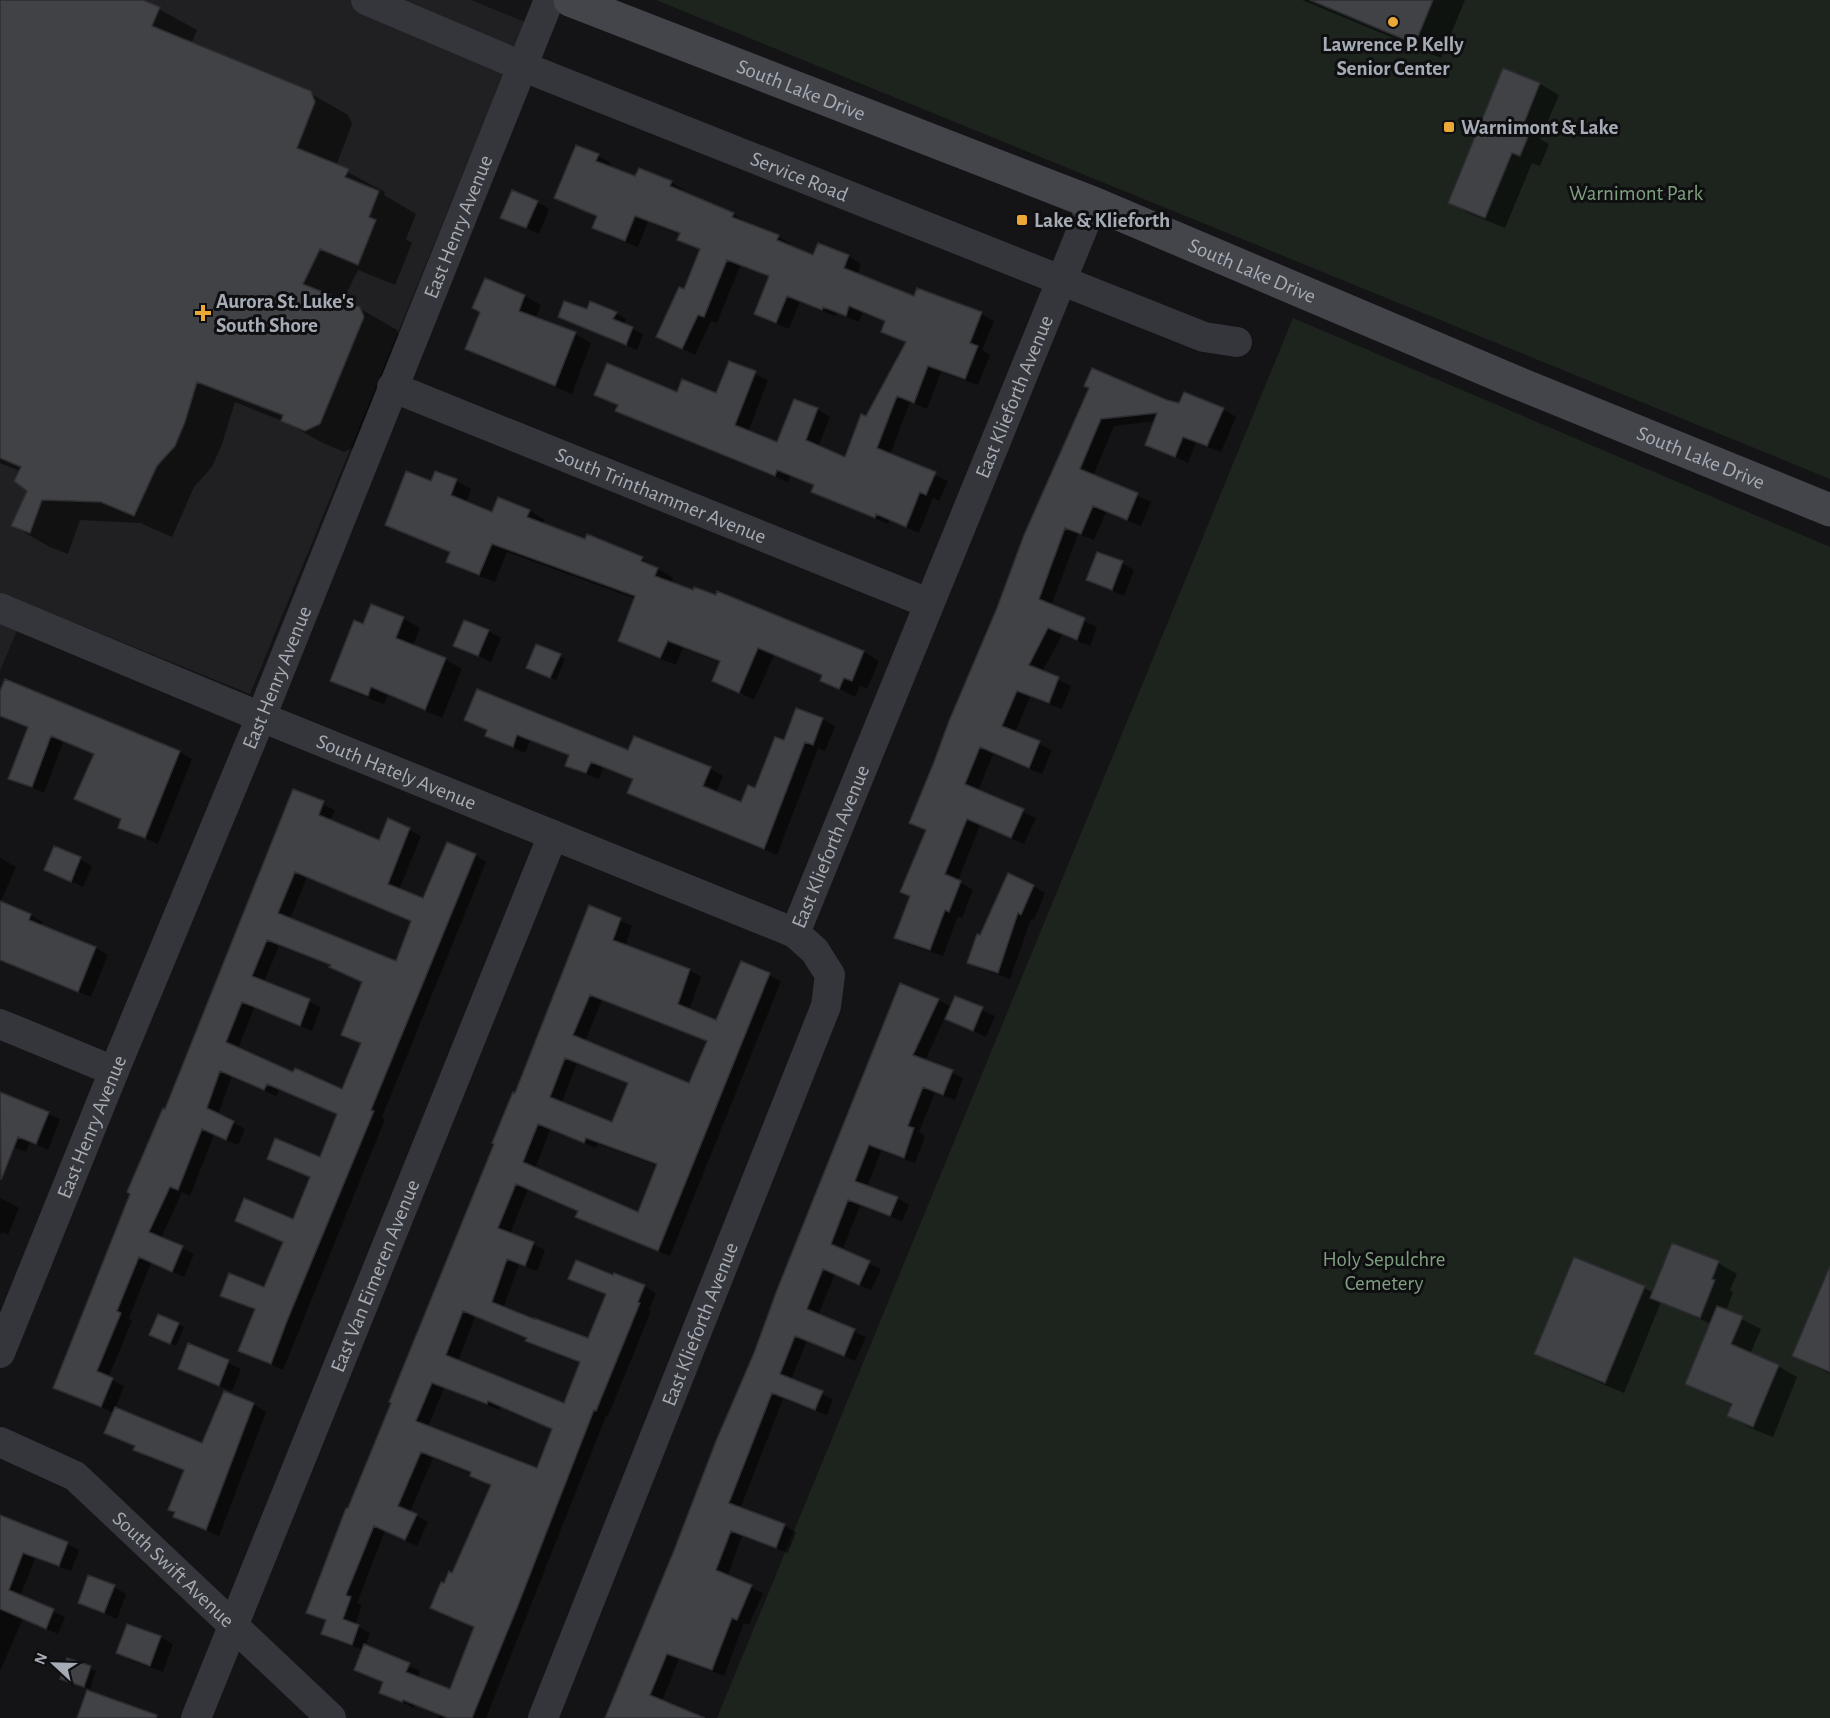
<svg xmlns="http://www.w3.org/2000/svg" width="1830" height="1718" viewBox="0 0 1830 1718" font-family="'Alegreya Sans',sans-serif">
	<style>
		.built { fill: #202023 }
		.green { fill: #1c241d }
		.shadow { fill: #0007; fill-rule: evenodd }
		.building { fill: #404246; stroke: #2e2e32; stroke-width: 1.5; fill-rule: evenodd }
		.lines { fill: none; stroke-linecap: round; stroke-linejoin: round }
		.minor { stroke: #35363b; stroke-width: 30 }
		.secondary { stroke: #43454b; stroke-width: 33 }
		.poi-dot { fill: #eca836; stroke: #0f0f11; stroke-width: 2 }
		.labels { text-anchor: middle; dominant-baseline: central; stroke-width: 6; stroke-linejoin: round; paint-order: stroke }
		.poi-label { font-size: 21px; font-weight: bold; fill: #a6acb6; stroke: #0f0f11; text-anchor: start }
		.street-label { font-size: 21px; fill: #a6acb6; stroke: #0f0f11 }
		.park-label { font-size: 21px; fill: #7ea07f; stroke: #0f0f11 }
	</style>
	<rect width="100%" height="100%" fill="#141416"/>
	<path class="built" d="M 0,0 L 471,0 L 525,22 L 250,694 L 28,604 L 0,671 Z"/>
	<path class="green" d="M 656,0 L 1830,0 L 1830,479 Z
		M 1293,318 L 1830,547 L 1830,1718 L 717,1718 Z"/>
	<path class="shadow" d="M 0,0 L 139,0 L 159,9 L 197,30 L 191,44 L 310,93 L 348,115 L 352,124 L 336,166 L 385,192 L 384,195 L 416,214 L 406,239 L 412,243 L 395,285 L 358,270 L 342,302 L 359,308 L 397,330 L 401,339 L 358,445 L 344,452 L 321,442 L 287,423 L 235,402 L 222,444 L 212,467 L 194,487 L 172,537 L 140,523 L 80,520 L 68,554 L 50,547 L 13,526 L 29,490 L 20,471 L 0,463 Z
		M 1302,0 L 1465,0 L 1441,58 Z
		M 1504,70 L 1540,84 L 1559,95 L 1540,139 L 1549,144 L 1540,166 L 1532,163 L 1505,228 L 1468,213 L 1449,202 Z
		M 598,156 L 611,163 L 609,168 L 636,178 L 671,182 L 684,190 L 683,192 L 733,214 L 746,222 L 745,224 L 779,237 L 791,244 L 790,247 L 814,257 L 819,245 L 849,256 L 861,264 L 857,275 L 914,298 L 918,290 L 981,314 L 994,321 L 982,350 L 990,355 L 978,385 L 941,372 L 927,409 L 910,402 L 890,455 L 948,481 L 939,501 L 933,498 L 919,533 L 889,520 L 888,524 L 826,498 L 813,491 L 815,486 L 790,476 L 788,482 L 630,418 L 617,410 L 619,406 L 596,395 L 717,395 L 730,363 L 768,380 L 748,432 L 778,443 L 817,409 L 830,417 L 818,447 L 846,459 L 907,343 L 882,331 L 886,322 L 862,313 L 859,322 L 837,313 L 835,316 L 800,302 L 789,329 L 768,320 L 755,313 L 770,277 L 740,266 L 717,323 L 711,321 L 695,355 L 671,343 L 685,291 L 701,250 L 679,239 L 681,235 L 648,222 L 638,247 L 607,235 L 594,227 L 598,217 L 556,198 Z
		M 537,202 L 549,209 L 539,234 L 502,217 Z
		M 486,280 L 525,296 L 541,305 L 535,319 L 575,334 L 591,343 L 572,394 L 483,358 L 466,348 L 482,312 Z
		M 587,311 L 616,313 L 626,319 L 624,325 L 643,334 L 637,350 L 560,316 Z
		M 1091,388 L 1180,405 L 1185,394 L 1223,409 L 1236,417 L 1221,452 L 1196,443 L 1188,463 L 1146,444 L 1155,421 L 1114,426 L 1093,476 L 1151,502 L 1141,526 L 1106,512 L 1094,540 L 1078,534 L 1051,606 L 1097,627 L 1090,646 L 1062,635 L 1042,672 L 1071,686 L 1062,709 L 1030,697 L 1015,733 L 1052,750 L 1042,774 L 993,754 L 978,791 L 1036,818 L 1024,844 L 980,825 L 958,881 L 973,890 L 962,918 L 958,916 L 943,956 L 909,945 L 896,937 L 912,897 L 927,832 L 911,823 Z
		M 456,481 L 471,489 L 466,503 L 493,513 L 530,511 L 545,520 L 543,524 L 585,541 L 587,536 L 642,559 L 673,578 L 671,584 L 693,592 L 717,597 L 718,593 L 864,652 L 879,661 L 867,689 L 860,686 L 855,697 L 821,680 L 823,676 L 774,655 L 754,700 L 714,680 L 721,663 L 683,648 L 676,665 L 635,649 L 619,640 L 636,599 L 507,552 L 495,582 L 463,570 L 448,561 L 451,553 L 402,533 L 387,525 L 432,482 Z
		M 1122,563 L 1134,570 L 1124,596 L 1088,580 Z
		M 403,618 L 420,628 L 413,646 L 445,659 L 462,669 L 442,718 L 388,695 L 384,704 L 348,690 L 331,680 L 363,626 Z
		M 488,631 L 501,638 L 491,662 L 455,645 Z
		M 560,656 L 565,659 L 556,680 L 534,671 Z
		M 6,681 L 180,752 L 192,759 L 158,844 L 120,827 L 122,820 L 76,799 L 95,755 L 63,742 L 44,793 L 10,778 L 29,728 L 0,716 L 0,695 Z
		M 822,719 L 835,726 L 825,751 L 818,748 L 777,855 L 642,799 L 629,792 L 634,780 L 603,768 L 599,779 L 580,772 L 567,765 L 571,756 L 530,741 L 525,753 L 499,742 L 487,735 L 488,731 L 466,720 L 629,752 L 635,738 L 711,769 L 723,776 L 716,793 L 742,804 L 756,790 L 785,742 Z
		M 294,791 L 335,810 L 330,821 L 380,842 L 389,820 L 421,836 L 399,890 L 424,900 L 475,855 L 486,862 L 382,1117 L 385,1119 L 283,1370 L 240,1351 L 256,1311 L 222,1295 L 265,1289 L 312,1178 L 269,1159 L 321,1158 L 339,1115 L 279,1090 L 276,1096 L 232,1076 L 218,1115 L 245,1129 L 238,1145 L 214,1135 L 190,1196 L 182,1192 L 161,1238 L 194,1254 L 184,1277 L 151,1263 L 129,1318 L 132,1321 L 108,1378 L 124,1386 L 115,1409 L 203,1445 L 253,1404 L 266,1412 L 219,1536 L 175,1516 L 185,1471 L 147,1457 L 135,1449 L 136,1447 L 105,1433 L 114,1413 L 55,1387 ZM 307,877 L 412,922 L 396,963 L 290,919 ZM 279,946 L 332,966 L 343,974 L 363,982 L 343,1034 L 363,1044 L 343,1091 L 294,1074 L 238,1049 L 254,1008 L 312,1031 L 321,1007 L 264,982 Z
		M 0,858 L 16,867 L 0,903 L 30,915 L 43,922 L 41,926 L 96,948 L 108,955 L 91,997 L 0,960 Z
		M 80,859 L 92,866 L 83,887 L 46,869 Z
		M 1033,886 L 1045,893 L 1034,920 L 1031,919 L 1010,979 L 981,969 L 969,962 L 981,936 Z
		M 590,907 L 632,926 L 625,946 L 690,970 L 701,977 L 689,1010 L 717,1022 L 742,963 L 781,981 L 670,1256 L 589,1223 L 577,1217 L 579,1212 L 528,1189 L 510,1234 L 545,1250 L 537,1271 L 519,1265 L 503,1308 L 588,1340 L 607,1295 L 570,1278 L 614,1277 L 644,1286 L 656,1293 L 649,1310 L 651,1311 L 608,1416 L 606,1416 L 486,1718 L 438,1718 L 439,1715 L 415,1705 L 414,1708 L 380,1692 L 384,1683 L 355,1670 L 363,1650 L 335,1640 L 323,1633 L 327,1622 L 307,1612 ZM 602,1000 L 708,1042 L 690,1085 L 585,1041 ZM 577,1064 L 629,1084 L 613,1124 L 561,1104 ZM 550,1130 L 596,1148 L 598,1144 L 658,1166 L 639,1214 L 535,1168 ZM 475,1317 L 528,1339 L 527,1341 L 539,1347 L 582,1364 L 564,1405 L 458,1362 ZM 444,1388 L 499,1410 L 500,1406 L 553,1430 L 537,1470 L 428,1427 ZM 433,1458 L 472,1474 L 472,1476 L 492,1486 L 453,1575 L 444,1585 L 432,1607 L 475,1628 L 451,1691 L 418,1678 L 420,1671 L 365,1646 L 370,1633 L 355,1625 L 362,1605 L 357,1603 L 385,1531 L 417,1546 L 428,1522 L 410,1512 Z
		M 956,998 L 995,1016 L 986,1037 L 945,1017 L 925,1061 L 963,1078 L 955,1100 L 935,1093 L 919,1132 L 925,1136 L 915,1163 L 881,1151 L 867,1187 L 897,1198 L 909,1205 L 902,1221 L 860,1206 L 842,1251 L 881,1269 L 871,1290 L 835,1274 L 818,1315 L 866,1337 L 855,1361 L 807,1341 L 791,1380 L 833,1399 L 827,1415 L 783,1399 L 740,1509 L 785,1526 L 796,1532 L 788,1553 L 742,1536 L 727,1577 L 763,1593 L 749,1625 L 744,1623 L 724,1676 L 679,1659 L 662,1701 L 702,1718 L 606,1718 L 676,1549 L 717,1442 L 938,1000 L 952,1007 Z
		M 0,1093 L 60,1119 L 48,1150 L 30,1142 L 26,1152 L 0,1142 Z
		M 0,1198 L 19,1208 L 8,1235 L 2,1232 L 0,1236 Z
		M 1718,1263 L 1737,1274 L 1730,1290 L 1733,1292 L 1726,1311 L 1761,1329 L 1750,1354 L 1778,1366 L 1797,1377 L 1773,1437 L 1748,1427 L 1729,1416 L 1733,1406 L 1706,1394 L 1687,1383 L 1711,1324 L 1661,1302 L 1624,1393 L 1555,1364 L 1536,1353 L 1644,1288 L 1654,1293 Z
		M 1830,1308 L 1830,1374 L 1794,1356 Z
		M 178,1324 L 184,1327 L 176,1346 L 156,1337 Z
		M 189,1345 L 241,1369 L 232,1391 L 192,1376 L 180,1369 Z
		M 0,1517 L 67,1544 L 79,1550 L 71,1571 L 35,1558 L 20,1597 L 65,1617 L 58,1634 L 23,1619 L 0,1671 Z
		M 114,1587 L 126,1594 L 117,1619 L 80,1602 Z
		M 160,1637 L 173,1644 L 163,1672 L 130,1660 L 118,1653 Z
		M 68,1660 L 96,1671 L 90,1689 L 67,1681 Z"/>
	<path class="building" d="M 0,0 L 143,0 L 160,7 L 152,26 L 311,91 L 315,102 L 297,148 L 349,169 L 345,177 L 379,191 L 369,217 L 376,220 L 358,265 L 320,249 L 303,284 L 360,307 L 364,317 L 320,424 L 305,431 L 281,421 L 283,415 L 197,382 L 185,422 L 175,446 L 157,466 L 134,516 L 101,502 L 42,500 L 30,533 L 11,526 L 27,491 L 14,481 L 21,467 L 0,458 Z
		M 1310,0 L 1433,0 L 1415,44 Z
		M 1503,68 L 1540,83 L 1522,128 L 1530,132 L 1520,156 L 1512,153 L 1485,218 L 1448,203 Z
		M 576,145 L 599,154 L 596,161 L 635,176 L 639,168 L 672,181 L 670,186 L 734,213 L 732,217 L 779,235 L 777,240 L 813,255 L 818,243 L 849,255 L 844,268 L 914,296 L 917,288 L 982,312 L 970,343 L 978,346 L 965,379 L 928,366 L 914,403 L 897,396 L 877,448 L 936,472 L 926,495 L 920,492 L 906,527 L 876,514 L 875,518 L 811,492 L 814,485 L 777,470 L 775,476 L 615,411 L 618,405 L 594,395 L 607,363 L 677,392 L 682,379 L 716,393 L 729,361 L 756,371 L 735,425 L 777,442 L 794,399 L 818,408 L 806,440 L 845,457 L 861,414 L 866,416 L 906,342 L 881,332 L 885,321 L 849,306 L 846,316 L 823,307 L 822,310 L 787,296 L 776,323 L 754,314 L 769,276 L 727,260 L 704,317 L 698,315 L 682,349 L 656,337 L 679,287 L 684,289 L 700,249 L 677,240 L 680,233 L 635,216 L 625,241 L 592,228 L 597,216 L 554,198 Z
		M 512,190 L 538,201 L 526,228 L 500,218 Z
		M 485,278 L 525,295 L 519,311 L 576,332 L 555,386 L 465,349 L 480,312 L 472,308 Z
		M 564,301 L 587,309 L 590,301 L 617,312 L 613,319 L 633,327 L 626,345 L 558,317 Z
		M 1092,368 L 1167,400 L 1179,403 L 1184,392 L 1224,408 L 1207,446 L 1183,437 L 1175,457 L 1145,445 L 1157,413 L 1101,419 L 1080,469 L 1138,493 L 1127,520 L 1093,506 L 1081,534 L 1065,528 L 1039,599 L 1085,618 L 1077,640 L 1048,628 L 1029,665 L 1059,677 L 1049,703 L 1017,691 L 1002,726 L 1040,741 L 1029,768 L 980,747 L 965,784 L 1024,809 L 1011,838 L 967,819 L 945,874 L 961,881 L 949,912 L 945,910 L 930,950 L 894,938 L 910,896 L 900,892 L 926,830 L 909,823 L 934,762 L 949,721 L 997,608 L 1024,535 L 1089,388 L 1084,386 Z
		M 406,471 L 431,481 L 435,471 L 457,479 L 451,495 L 492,512 L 498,497 L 530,510 L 527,517 L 585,539 L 587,534 L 643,557 L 641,561 L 658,568 L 655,576 L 693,590 L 694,587 L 716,595 L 717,591 L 864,651 L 852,681 L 844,678 L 839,689 L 820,681 L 822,675 L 758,648 L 739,693 L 712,681 L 720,661 L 668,641 L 660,658 L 618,641 L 635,596 L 492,544 L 479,575 L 446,562 L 450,552 L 385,525 Z
		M 1097,552 L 1123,561 L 1112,590 L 1086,580 Z
		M 371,604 L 404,617 L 396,638 L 446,658 L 425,710 L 371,687 L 368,696 L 330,681 L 354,620 L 363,624 Z
		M 464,620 L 489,630 L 478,656 L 453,646 Z
		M 536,644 L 561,654 L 550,678 L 526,668 Z
		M 5,679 L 180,751 L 145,838 L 118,828 L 121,819 L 74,799 L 94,754 L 51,736 L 32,787 L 8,779 L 28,727 L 0,716 L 0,691 Z
		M 477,689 L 628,750 L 634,736 L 711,767 L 703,786 L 741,802 L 748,785 L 755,788 L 775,737 L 784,740 L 796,708 L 823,718 L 813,745 L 805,742 L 764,849 L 627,793 L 633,779 L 591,762 L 586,773 L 565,766 L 569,755 L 517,735 L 513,747 L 485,736 L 487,730 L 464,720 Z
		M 293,789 L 324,801 L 319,815 L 379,840 L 388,818 L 410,828 L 388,884 L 423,898 L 447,842 L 476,854 L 371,1110 L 374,1111 L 287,1321 L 271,1364 L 238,1351 L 255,1309 L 220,1296 L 229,1273 L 264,1287 L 283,1242 L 235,1221 L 244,1198 L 293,1219 L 310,1177 L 267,1159 L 275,1138 L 320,1157 L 337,1114 L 267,1084 L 264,1090 L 220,1071 L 207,1108 L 234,1121 L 226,1140 L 202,1129 L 178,1190 L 170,1187 L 149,1232 L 183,1246 L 172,1272 L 139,1257 L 117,1311 L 121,1313 L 97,1371 L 113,1378 L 101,1407 L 53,1388 L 130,1194 L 127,1192 L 163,1108 L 165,1109 ZM 295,872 L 411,921 L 396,961 L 278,913 ZM 267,940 L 331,965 L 329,967 L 362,982 L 341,1035 L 361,1043 L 342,1089 L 295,1068 L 293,1072 L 226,1042 L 242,1002 L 300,1026 L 310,999 L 252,976 Z
		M 54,846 L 81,857 L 71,882 L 44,870 Z
		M 1008,873 L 1034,885 L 1021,915 L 1018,913 L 998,973 L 967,963 L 977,934 L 980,935 Z
		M 0,901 L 31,914 L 29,920 L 96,947 L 78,992 L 0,960 Z
		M 589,905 L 621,918 L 613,940 L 690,969 L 678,1004 L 716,1020 L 741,961 L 770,973 L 658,1251 L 575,1217 L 578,1211 L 516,1184 L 498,1228 L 534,1242 L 525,1266 L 507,1259 L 492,1302 L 534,1319 L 534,1318 L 588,1338 L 606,1294 L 568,1279 L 576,1260 L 613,1275 L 614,1273 L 645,1285 L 638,1302 L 640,1303 L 596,1411 L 594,1410 L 517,1608 L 472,1718 L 448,1718 L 403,1700 L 402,1702 L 379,1693 L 383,1682 L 354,1670 L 364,1644 L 410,1663 L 406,1672 L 450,1689 L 474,1627 L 430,1608 L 441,1582 L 444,1583 L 449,1571 L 452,1573 L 491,1485 L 470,1476 L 471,1472 L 421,1452 L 398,1506 L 417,1514 L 405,1540 L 374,1526 L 346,1595 L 351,1597 L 343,1619 L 359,1625 L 352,1645 L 321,1634 L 326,1620 L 306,1613 L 346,1508 L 348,1508 L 391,1403 L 389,1402 L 494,1144 L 492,1143 L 513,1092 L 515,1093 ZM 590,995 L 707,1041 L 689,1083 L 573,1035 ZM 565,1058 L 628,1083 L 612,1122 L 550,1097 ZM 538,1124 L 584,1143 L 586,1138 L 657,1164 L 638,1212 L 523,1162 ZM 463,1311 L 527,1338 L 525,1341 L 580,1362 L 564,1403 L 446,1355 ZM 432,1383 L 487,1404 L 488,1401 L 552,1429 L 537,1468 L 416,1421 Z
		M 900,983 L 939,999 L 913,1055 L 953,1070 L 943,1095 L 923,1087 L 908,1126 L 914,1128 L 904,1158 L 869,1145 L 855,1181 L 898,1197 L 890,1216 L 848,1200 L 831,1244 L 870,1261 L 859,1285 L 823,1269 L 807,1309 L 855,1329 L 844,1356 L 795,1336 L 780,1374 L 823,1391 L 815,1410 L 772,1393 L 729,1503 L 785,1524 L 776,1548 L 731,1531 L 716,1570 L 752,1585 L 737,1620 L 732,1618 L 712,1670 L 667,1654 L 650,1695 L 705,1718 L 605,1718 L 675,1548 L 716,1441 L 754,1353 L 777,1290 Z
		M 955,996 L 983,1007 L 973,1031 L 945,1019 Z
		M 0,1092 L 49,1112 L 36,1144 L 18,1137 L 1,1180 Z
		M 1672,1243 L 1719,1261 L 1712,1279 L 1715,1280 L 1700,1318 L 1650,1298 Z
		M 1574,1257 L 1645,1286 L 1605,1383 L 1534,1354 Z
		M 1830,1266 L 1830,1372 L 1792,1356 Z
		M 1717,1306 L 1743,1316 L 1731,1344 L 1779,1365 L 1753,1427 L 1727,1416 L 1732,1404 L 1685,1384 Z
		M 158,1314 L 179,1323 L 170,1344 L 149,1335 Z
		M 188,1343 L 229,1360 L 219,1386 L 178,1369 Z
		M 224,1391 L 254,1403 L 206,1530 L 173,1517 L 175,1512 L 168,1510 L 184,1470 L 133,1450 L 135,1446 L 104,1433 L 115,1407 L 202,1443 Z
		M 0,1515 L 68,1542 L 59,1566 L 23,1553 L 9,1590 L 54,1609 L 46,1629 L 0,1609 Z
		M 88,1575 L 115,1585 L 104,1613 L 78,1603 Z
		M 127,1624 L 161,1636 L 150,1666 L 116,1653 Z
		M 67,1658 L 91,1666 L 84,1687 L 60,1679 Z
		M 87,1690 L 157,1715 L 156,1718 L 77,1718 Z"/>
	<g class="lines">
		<g class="minor">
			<path id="s1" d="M 366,0 L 524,67 L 1204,337 L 1237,342"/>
			<path id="s2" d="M 392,387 L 928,603"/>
			<path id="s3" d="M 0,608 L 261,717 L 795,933"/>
			<path d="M 0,1024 L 114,1071"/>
			<path id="s4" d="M 0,1353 L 114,1071 L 261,717 L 549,0"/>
			<path id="s5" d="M 0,1442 L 75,1476 L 331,1718"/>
			<path id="s6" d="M 196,1718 L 553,835"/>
			<path id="s7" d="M 543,1718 L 826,1006 L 830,975 L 815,951 L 795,933 L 1093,203"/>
		</g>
		<path class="secondary" id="s8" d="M 570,0 L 1093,203 L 1513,381 L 1830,510"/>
	</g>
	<g class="poi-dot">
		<circle cx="1393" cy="22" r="6"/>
		<rect x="1443" y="121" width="12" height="12" rx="3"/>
		<rect x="1016" y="214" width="12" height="12" rx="3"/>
		<path d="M200 304h6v6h6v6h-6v6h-6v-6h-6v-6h6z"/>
	</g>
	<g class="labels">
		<g class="poi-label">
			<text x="1393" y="44" text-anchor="middle">Lawrence P. Kelly<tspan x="1393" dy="24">Senior Center</tspan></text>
			<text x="1461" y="127">Warnimont &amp; Lake</text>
			<text x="1034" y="220">Lake &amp; Klieforth</text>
			<text x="216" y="301">Aurora St. Luke's<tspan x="216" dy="24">South Shore</tspan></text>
		</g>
		<g class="street-label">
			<text stroke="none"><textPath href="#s8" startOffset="248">South Lake Drive</textPath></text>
			<text stroke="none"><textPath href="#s1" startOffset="468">Service Road</textPath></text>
			<text stroke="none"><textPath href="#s4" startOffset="1216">East Henry Avenue</textPath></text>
			<text stroke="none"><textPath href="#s8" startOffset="734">South Lake Drive</textPath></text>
			<text stroke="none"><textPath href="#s7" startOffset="1432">East Klieforth Avenue</textPath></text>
			<text stroke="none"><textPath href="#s8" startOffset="1220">South Lake Drive</textPath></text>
			<text stroke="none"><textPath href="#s2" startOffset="290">South Trinthammer Avenue</textPath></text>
			<text stroke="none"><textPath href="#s4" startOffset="730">East Henry Avenue</textPath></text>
			<text stroke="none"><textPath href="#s3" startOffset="429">South Hately Avenue</textPath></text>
			<text stroke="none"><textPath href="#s7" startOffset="946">East Klieforth Avenue</textPath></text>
			<text stroke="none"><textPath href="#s4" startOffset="244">East Henry Avenue</textPath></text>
			<text stroke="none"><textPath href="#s6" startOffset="477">East Van Eimeren Avenue</textPath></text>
			<text stroke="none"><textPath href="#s7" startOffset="424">East Klieforth Avenue</textPath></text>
			<text stroke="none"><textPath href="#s5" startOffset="218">South Swift Avenue</textPath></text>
		</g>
		<g class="park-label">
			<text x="1636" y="193">Warnimont Park</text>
			<text x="1384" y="1259">Holy Sepulchre<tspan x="1384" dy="24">Cemetery</tspan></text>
		</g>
	</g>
	<g transform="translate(54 1664) rotate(292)" stroke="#0f0f11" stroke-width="4.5" paint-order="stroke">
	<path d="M0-4.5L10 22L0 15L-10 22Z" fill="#a6acb6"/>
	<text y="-9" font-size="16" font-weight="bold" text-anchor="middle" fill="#a6acb6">N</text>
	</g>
</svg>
